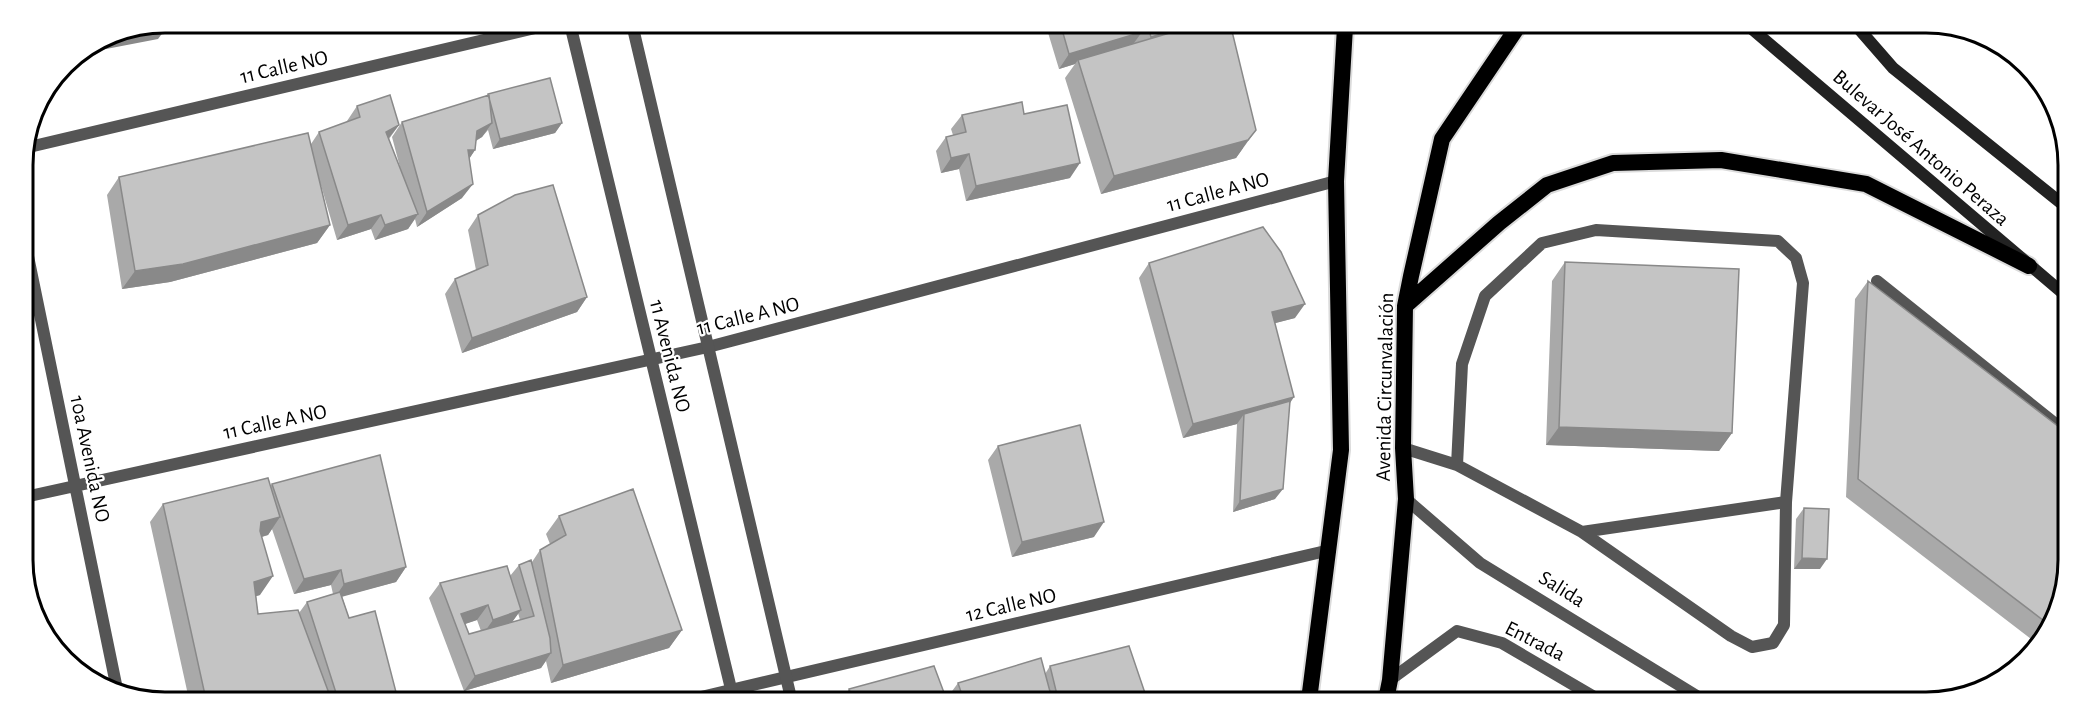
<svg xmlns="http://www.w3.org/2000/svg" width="2091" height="725" viewBox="0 0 2091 725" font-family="'Alegreya Sans',sans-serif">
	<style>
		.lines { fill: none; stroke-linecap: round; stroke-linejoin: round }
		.trunk-casing { stroke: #dbdbdb; stroke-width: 20 }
		.service { stroke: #555; stroke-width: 12 }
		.minor { stroke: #555; stroke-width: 12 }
		.tertiary { stroke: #555; stroke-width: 12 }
		.secondary { stroke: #222; stroke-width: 12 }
		.trunk { stroke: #000; stroke-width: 16 }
		.wall { fill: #a9a9a9; fill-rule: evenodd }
		.shaded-wall { fill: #898989 }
		.building { fill: #c4c4c4; stroke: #898989; stroke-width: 1.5 }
		.labels { text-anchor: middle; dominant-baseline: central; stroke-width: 4.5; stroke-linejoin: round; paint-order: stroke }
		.street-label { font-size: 21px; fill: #000; stroke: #fff }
		.rim { fill: none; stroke: #000; stroke-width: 3 }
	</style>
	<rect width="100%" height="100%" fill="#fff"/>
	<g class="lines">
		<g class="trunk-casing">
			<path id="trunk" d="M 1405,306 L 1499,223 L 1547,185 L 1613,163 L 1721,160 L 1866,184 L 2029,266
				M 1309,700 L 1341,450 L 1336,181 L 1345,27
				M 1386,700 L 1390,680 L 1406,499 L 1403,448 L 1405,306 L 1411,276 L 1442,139 L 1517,28"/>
		</g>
		<path class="service" d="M 1877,281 L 2063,430
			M 1403,448 L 1457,465 L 1582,532 L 1786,502 L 1803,283 L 1796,258 L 1778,241 L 1596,230 L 1542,243 L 1485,296 L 1462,364 L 1457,465
			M 1406,499 L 1480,563 L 1705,701
			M 1582,532 L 1731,636 L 1752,647 L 1773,643 L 1784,625 L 1786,502
			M 1390,680 L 1457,631 L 1502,643 L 1601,701"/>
		<path class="minor" d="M 25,148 L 552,24
			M 23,232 L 118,694
			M 25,497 L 708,347 L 1336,181
			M 701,697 L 1330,550"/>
		<path class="tertiary" d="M 570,24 L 733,697
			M 632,24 L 791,698"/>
		<path class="secondary" d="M 1752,29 L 2065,295
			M 1859,29 L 1893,68 L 2066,207"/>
		<use href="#trunk" class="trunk"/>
	</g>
	<path class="wall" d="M 1046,26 L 1231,27 L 1243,148 L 1236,158 L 1101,194 L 1065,78 L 1075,64 L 1059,69 Z
		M 488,94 L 562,123 L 555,133 L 493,149 L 488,130 L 482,137 L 476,141 L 475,150 L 469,159 L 462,198 L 417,227 L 415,219 L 408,229 L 375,240 L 371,229 L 337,240 L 320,182 L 330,225 L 317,243 L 170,282 L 122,289 L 107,195 L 119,177 L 311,144 L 319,132 L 347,122 L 347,121 L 357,106 L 399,125 L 389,139 L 401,171 L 392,137 L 402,122 L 487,96 Z
		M 1024,114 L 1070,178 L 966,201 L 959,169 L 941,173 L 936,151 L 946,137 L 953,135 L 951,129 L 962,115 Z
		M 478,215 L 587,297 L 577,312 L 462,353 L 445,294 L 455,279 L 476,270 L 468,230 Z
		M 1565,262 L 1732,433 L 1719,451 L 1546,445 L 1552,281 Z
		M 1149,263 L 1295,318 L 1275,323 L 1289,404 L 1275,499 L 1233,512 L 1237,424 L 1183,438 L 1139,278 Z
		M 1868,281 L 2061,606 L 2035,642 L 1846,497 L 1855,299 Z
		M 998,446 L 1094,537 L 1012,557 L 988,460 Z
		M 272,484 L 406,567 L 396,582 L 342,596 L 349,618 L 397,696 L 188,695 L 150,522 L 163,504 L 271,485 ZM 272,529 L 294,594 L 331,585 L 333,594 L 307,602 L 299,613 L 258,614 L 256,596 L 260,595 L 262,537 L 268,535 Z
		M 1804,508 L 1820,569 L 1794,569 L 1796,519 Z
		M 559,516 L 682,630 L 669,648 L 551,683 L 546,661 L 541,668 L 464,691 L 429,598 L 440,583 L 510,576 L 519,565 L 532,562 L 540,550 L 550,544 L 546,534 ZM 518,613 L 520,620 L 512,622 ZM 477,620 L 481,631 L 469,634 L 465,624 Z
		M 1050,666 L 1147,699 L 947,698 L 958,683 L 1045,674 Z
		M 849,689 L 852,698 L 843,698 Z"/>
	<path class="shaded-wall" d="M 165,22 L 170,23 L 158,39 L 75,55 L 111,33 Z
		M 1184,27 L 1222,27 L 1141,52 L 1151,37 Z
		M 1142,32 L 1131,47 L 1078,60 L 1075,64 L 1059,69 L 1069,54 Z
		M 492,123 L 482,137 L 466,146 L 477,131 Z
		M 562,123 L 555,133 L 493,149 L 500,139 Z
		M 399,125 L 388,139 L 386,132 Z
		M 1256,130 L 1236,158 L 1101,194 L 1114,176 Z
		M 468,150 L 475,150 L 465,165 Z
		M 969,154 L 959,169 L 941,173 L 951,158 Z
		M 1080,163 L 1070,178 L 966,201 L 976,186 Z
		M 473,184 L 462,198 L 417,227 L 427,212 Z
		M 418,214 L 408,229 L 375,240 L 385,225 Z
		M 381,215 L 371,229 L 337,240 L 348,225 Z
		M 330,225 L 317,243 L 170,282 L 122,289 L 135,271 Z
		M 587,297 L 577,312 L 462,353 L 472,338 Z
		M 1305,304 L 1295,318 L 1261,327 L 1272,312 Z
		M 1294,397 L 1284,412 L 1244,414 L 1237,424 L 1183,438 L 1193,424 Z
		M 1559,427 L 1732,433 L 1719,451 L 1546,445 Z
		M 1283,489 L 1275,499 L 1233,512 L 1240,501 Z
		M 280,517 L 268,535 L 249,540 L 261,522 Z
		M 1104,522 L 1094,537 L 1012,557 L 1022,542 Z
		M 1802,558 L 1827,559 L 1820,569 L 1794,569 Z
		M 406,567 L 396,582 L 334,599 L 344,584 Z
		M 341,570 L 331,585 L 294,594 L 304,579 Z
		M 273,576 L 260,595 L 242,600 L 254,582 Z
		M 488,605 L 477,620 L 456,627 L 461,614 Z
		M 521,610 L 510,625 L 483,634 L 493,620 Z
		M 682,630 L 669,648 L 551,683 L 563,665 Z
		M 551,653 L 541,668 L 464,691 L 475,676 Z"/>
	<path class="building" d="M 1061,26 L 1140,27 L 1142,32 L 1069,54 Z
		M 1148,27 L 1184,27 L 1151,37 Z
		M 1190,27 L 1231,27 L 1256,130 L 1248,140 L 1114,176 L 1078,60 Z
		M 550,78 L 562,123 L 500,139 L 488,94 Z
		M 390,95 L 399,125 L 386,132 L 418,214 L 385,225 L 381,215 L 348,225 L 319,132 L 360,117 L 357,106 Z
		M 489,95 L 492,123 L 477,131 L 475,150 L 468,150 L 473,184 L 427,212 L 402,122 Z
		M 1022,102 L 1024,114 L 1067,105 L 1080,163 L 976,186 L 969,154 L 951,158 L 946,137 L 966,132 L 962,115 Z
		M 308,133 L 330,225 L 183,264 L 135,271 L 119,177 Z
		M 553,185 L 587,297 L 472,338 L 455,279 L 488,265 L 478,215 L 515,195 Z
		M 1263,227 L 1281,252 L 1305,304 L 1272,312 L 1294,397 L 1193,424 L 1149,263 Z
		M 1565,262 L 1739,269 L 1732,433 L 1559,427 Z
		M 1868,281 L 2063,430 L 2061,606 L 2048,624 L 1858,479 Z
		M 1290,401 L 1283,489 L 1240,501 L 1244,414 Z
		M 1080,425 L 1104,522 L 1022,542 L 998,446 Z
		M 380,455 L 406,567 L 344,584 L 341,570 L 304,579 L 272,484 Z
		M 268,478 L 280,517 L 261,522 L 260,531 L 273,576 L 254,582 L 258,614 L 298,610 L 330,696 L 205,695 L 163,504 Z
		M 633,489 L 682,630 L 563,665 L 540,550 L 566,535 L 559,516 Z
		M 1804,508 L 1829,509 L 1827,559 L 1802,558 Z
		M 531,560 L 550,638 L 551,653 L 475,676 L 440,583 L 507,566 L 521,610 L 493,620 L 488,605 L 461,614 L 469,634 L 534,616 L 519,565 Z
		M 340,592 L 349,618 L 375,611 L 397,696 L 337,696 L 307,602 Z
		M 1129,646 L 1147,699 L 1058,699 L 1050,666 Z
		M 1041,658 L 1052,699 L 963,698 L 958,683 Z
		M 934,666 L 946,698 L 852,698 L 849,689 Z"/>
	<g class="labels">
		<g class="street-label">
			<text transform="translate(284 67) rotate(-13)">11 Calle NO</text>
			<text transform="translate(1921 148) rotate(41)">Bulevar José Antonio Peraza</text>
			<text transform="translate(1218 192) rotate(-15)">11 Calle A NO</text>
			<text transform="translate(748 316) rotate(-14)">11 Calle A NO</text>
			<text transform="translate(670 356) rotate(76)">11 Avenida NO</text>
			<text transform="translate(1385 387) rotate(-89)">Avenida Circunvalación</text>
			<text transform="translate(275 422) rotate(-12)">11 Calle A NO</text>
			<text transform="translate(90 459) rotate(78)">10a Avenida NO</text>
			<text transform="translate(1562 589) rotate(32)">Salida</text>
			<text transform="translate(1011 605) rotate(-13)">12 Calle NO</text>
			<text transform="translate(1535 641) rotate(27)">Entrada</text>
		</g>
	</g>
	<path d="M0 0H2091V725H0ZM165 33H1926A132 132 0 0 1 2058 165V560A132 132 0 0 1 1926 692H165A132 132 0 0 1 33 560V165A132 132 0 0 1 165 33Z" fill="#fff" fill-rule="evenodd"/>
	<path class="rim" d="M165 33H1926A132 132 0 0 1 2058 165V560A132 132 0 0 1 1926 692H165A132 132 0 0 1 33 560V165A132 132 0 0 1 165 33Z"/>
</svg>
